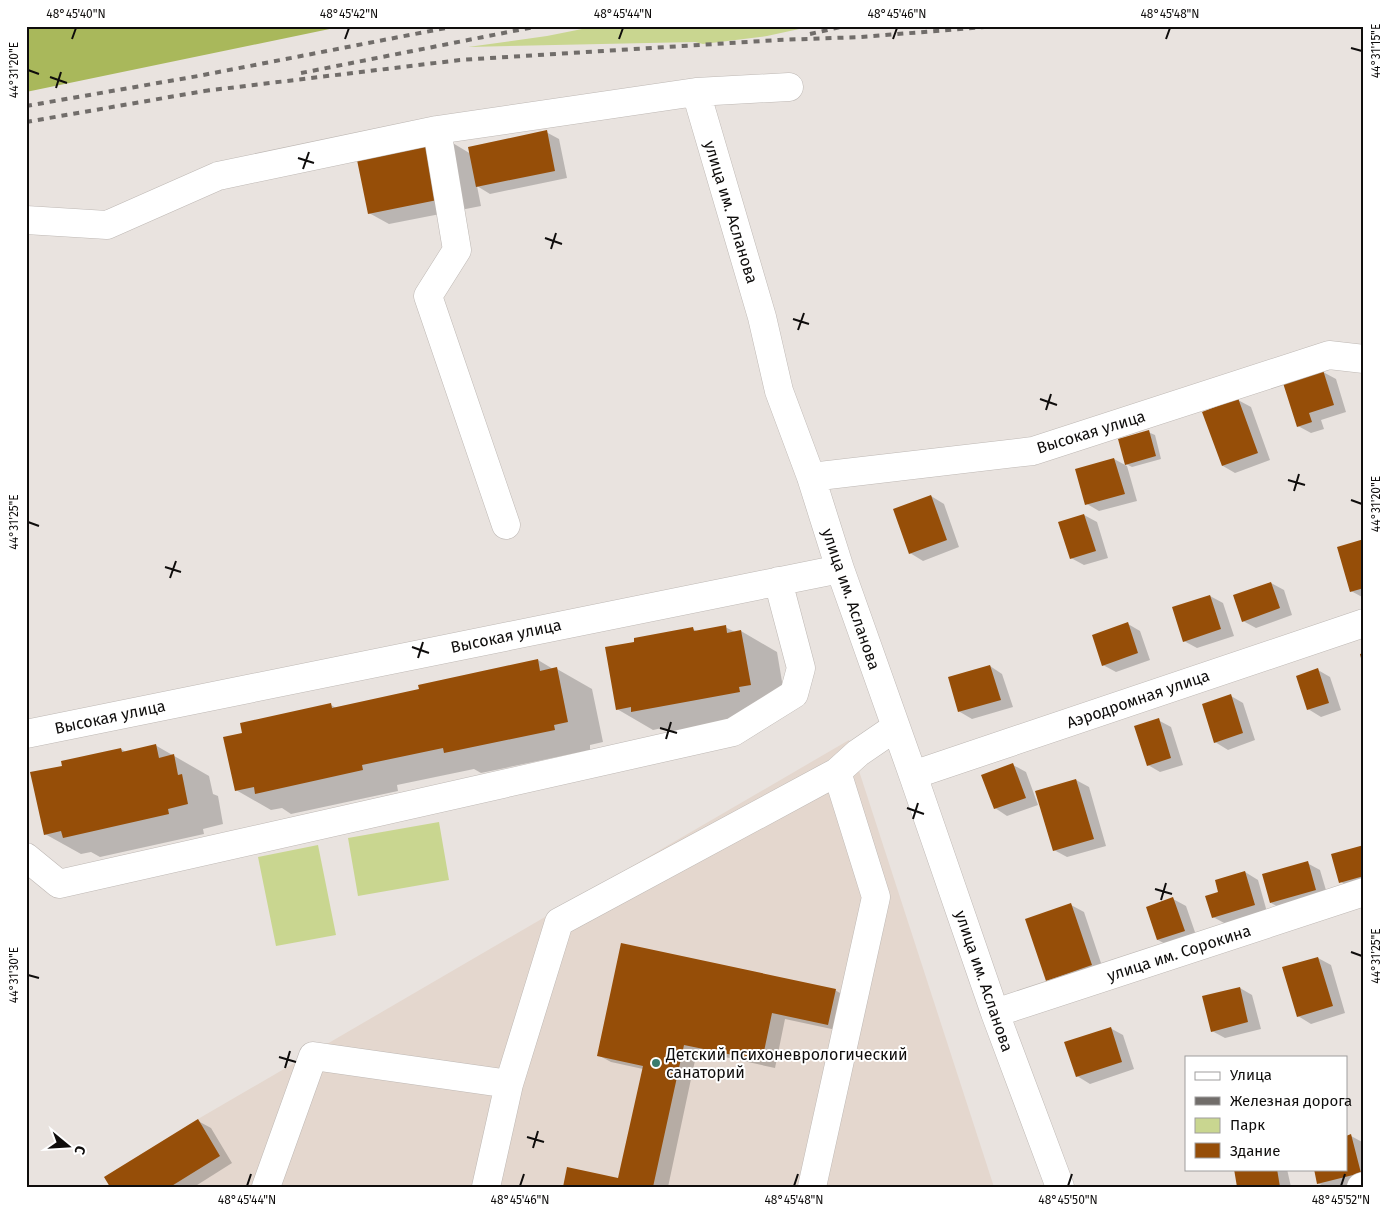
<svg xmlns="http://www.w3.org/2000/svg" width="1390" height="1213" viewBox="0 0 1390 1213" font-family="'Fira Sans',sans-serif">
	<style>
		.built { fill: #e4d7ce }
		.green { fill: #c9d690 }
		.forest { fill: #a9b85b }
		.shadow { fill: #0003 }
		.building { fill: #964e08 }
		.lines { fill: none; stroke-linecap: round; stroke-linejoin: round }
		.minor-casing { stroke: #beb8b4; stroke-width: 29 }
		.minor { stroke: #fff; stroke-width: 28 }
		.rail { stroke: #716d6a; stroke-width: 4; stroke-dasharray: 6 6; stroke-linecap: butt }
		.ticks { fill: none; stroke: #0f0d0c; stroke-width: 2 }
		.poi-dot { fill: #397b6d; stroke: #fff; stroke-width: 2 }
		.labels { text-anchor: middle; dominant-baseline: central; stroke-width: 4; stroke-linejoin: round; paint-order: stroke }
		.street-label { font-size: 16px; fill: #0f0d0c; stroke: #fff }
		.poi-label { font-size: 16px; fill: #0f0d0c; stroke: #fff; text-anchor: start }
		.neatline { fill: none; stroke: #0f0d0c; stroke-width: 2 }
		.ticks-label { font-size: 12px; text-anchor: middle; fill: #0f0d0c }
	</style>
	<rect width="100%" height="100%" fill="#e9e3df"/>
	<path class="built" d="M 849,740 L 994,1187 L 110,1187 L 104,1177 L 198,1119 Z"/>
	<path class="green" d="M 597,26 L 813,26 L 767,36 L 703,44 L 695,42 L 468,47 L 547,36 Z
		M 439,822 L 449,880 L 358,896 L 348,838 Z
		M 318,845 L 336,935 L 276,946 L 258,857 Z"/>
	<path class="forest" d="M 26,26 L 344,26 L 26,92 Z"/>
	<path class="shadow" d="M 546,132 L 559,139 L 567,178 L 490,194 L 477,186 L 481,206 L 389,224 L 369,213 L 451,142 L 471,154 Z
		M 1323,372 L 1336,379 L 1346,412 L 1321,420 L 1324,429 L 1311,433 L 1298,426 Z
		M 1238,400 L 1251,407 L 1270,460 L 1235,473 L 1223,466 Z
		M 1148,432 L 1155,435 L 1161,459 L 1132,467 L 1126,464 Z
		M 1114,459 L 1127,466 L 1137,501 L 1099,511 L 1087,504 Z
		M 931,496 L 944,504 L 959,547 L 923,561 L 910,553 Z
		M 1084,515 L 1097,522 L 1108,558 L 1084,565 L 1071,558 Z
		M 1364,540 L 1364,598 L 1351,591 Z
		M 1271,583 L 1284,590 L 1292,615 L 1256,628 L 1243,621 Z
		M 1210,596 L 1223,603 L 1234,636 L 1197,648 L 1184,641 Z
		M 1128,624 L 1140,631 L 1150,660 L 1116,672 L 1103,665 Z
		M 725,627 L 735,632 L 741,631 L 777,652 L 786,705 L 775,712 L 668,732 L 662,728 L 653,730 L 617,709 L 693,629 L 698,632 Z
		M 538,660 L 553,669 L 557,669 L 592,689 L 603,742 L 590,745 L 590,750 L 481,773 L 474,769 L 397,785 L 398,791 L 291,814 L 282,808 L 271,810 L 236,790 L 244,734 L 331,705 L 336,708 L 420,690 Z
		M 990,666 L 1002,674 L 1013,707 L 972,719 L 960,712 L 950,678 Z
		M 1318,670 L 1330,677 L 1341,710 L 1321,717 L 1308,709 Z
		M 1231,696 L 1243,703 L 1255,740 L 1228,750 L 1215,742 Z
		M 1158,720 L 1171,727 L 1183,765 L 1160,772 L 1148,765 Z
		M 155,745 L 209,776 L 213,794 L 218,796 L 223,824 L 203,829 L 204,834 L 100,857 L 91,852 L 81,854 L 45,834 L 63,767 L 121,749 L 126,752 Z
		M 1013,765 L 1026,772 L 1038,805 L 1007,816 L 995,808 Z
		M 1076,780 L 1089,787 L 1106,846 L 1067,857 L 1054,850 Z
		M 1364,846 L 1364,887 L 1353,890 L 1341,882 Z
		M 1307,863 L 1320,870 L 1328,897 L 1284,910 L 1271,903 Z
		M 1245,872 L 1258,880 L 1267,912 L 1226,924 L 1213,917 L 1220,892 Z
		M 1173,899 L 1186,906 L 1197,938 L 1171,947 L 1158,940 L 1147,908 Z
		M 1071,905 L 1084,912 L 1104,972 L 1059,987 L 1047,980 Z
		M 1318,958 L 1331,965 L 1345,1013 L 1311,1024 L 1298,1016 Z
		M 1240,988 L 1252,995 L 1261,1029 L 1225,1038 L 1212,1031 Z
		M 835,990 L 848,998 L 841,1031 L 785,1019 L 775,1068 L 697,1051 L 668,1187 L 564,1187 L 619,1180 L 643,1069 L 611,1062 L 598,1055 Z
		M 1110,1028 L 1123,1035 L 1134,1069 L 1090,1084 L 1077,1076 Z
		M 198,1121 L 211,1128 L 232,1163 L 194,1187 L 111,1187 Z
		M 1351,1136 L 1364,1143 L 1364,1182 L 1345,1187 L 1325,1187 L 1318,1183 L 1346,1169 Z
		M 1235,1169 L 1287,1169 L 1291,1187 L 1239,1187 Z"/>
	<path class="building" d="M 547,130 L 555,171 L 476,187 L 468,147 Z
		M 451,141 L 462,195 L 368,214 L 357,160 Z
		M 1323,370 L 1334,405 L 1309,413 L 1312,422 L 1297,427 L 1283,383 Z
		M 1238,398 L 1258,453 L 1222,466 L 1202,412 Z
		M 1149,430 L 1156,456 L 1125,465 L 1118,439 Z
		M 1114,458 L 1125,494 L 1085,505 L 1075,469 Z
		M 931,495 L 947,540 L 909,554 L 893,509 Z
		M 1084,514 L 1096,551 L 1070,559 L 1058,522 Z
		M 1364,539 L 1364,588 L 1350,592 L 1337,547 Z
		M 1271,582 L 1280,608 L 1242,622 L 1233,595 Z
		M 1210,595 L 1221,629 L 1183,642 L 1172,607 Z
		M 1128,622 L 1138,653 L 1102,666 L 1092,635 Z
		M 726,625 L 727,633 L 741,630 L 751,685 L 739,687 L 740,692 L 631,712 L 631,707 L 616,710 L 605,647 L 634,642 L 634,638 L 693,627 L 694,631 Z
		M 1364,653 L 1364,666 L 1363,666 L 1360,654 Z
		M 538,659 L 540,671 L 557,667 L 568,722 L 554,725 L 555,730 L 444,753 L 443,748 L 362,765 L 363,770 L 255,794 L 254,787 L 235,791 L 223,737 L 242,733 L 240,723 L 331,703 L 332,708 L 419,689 L 418,685 Z
		M 990,665 L 1001,700 L 958,712 L 948,677 Z
		M 1318,668 L 1329,703 L 1307,710 L 1296,676 Z
		M 1231,694 L 1243,733 L 1214,743 L 1202,704 Z
		M 1159,718 L 1171,758 L 1147,766 L 1134,726 Z
		M 156,744 L 159,758 L 174,754 L 178,775 L 182,774 L 188,804 L 168,809 L 169,814 L 63,838 L 61,831 L 44,835 L 30,772 L 62,766 L 61,761 L 121,748 L 122,752 Z
		M 1013,763 L 1026,798 L 994,809 L 981,775 Z
		M 1076,779 L 1094,839 L 1053,851 L 1035,791 Z
		M 1364,845 L 1364,876 L 1339,883 L 1331,854 Z
		M 1308,861 L 1316,890 L 1270,903 L 1262,874 Z
		M 1245,871 L 1255,905 L 1212,918 L 1205,896 L 1218,892 L 1215,880 Z
		M 1173,897 L 1185,931 L 1157,940 L 1146,907 Z
		M 1071,903 L 1092,965 L 1046,981 L 1025,919 Z
		M 621,943 L 836,989 L 828,1025 L 772,1013 L 762,1061 L 684,1045 L 653,1187 L 563,1187 L 567,1167 L 618,1178 L 643,1066 L 597,1056 Z
		M 1318,957 L 1333,1006 L 1297,1017 L 1282,967 Z
		M 1240,987 L 1248,1022 L 1211,1032 L 1202,996 Z
		M 1111,1027 L 1122,1062 L 1076,1077 L 1064,1042 Z
		M 198,1119 L 220,1156 L 170,1187 L 110,1187 L 104,1177 Z
		M 1351,1134 L 1361,1173 L 1317,1184 L 1314,1169 L 1346,1169 L 1346,1136 Z
		M 1234,1169 L 1277,1169 L 1280,1187 L 1237,1187 Z"/>
	<g class="lines">
		<g class="minor-casing">
			<path id="minor" d="M 789,87 L 696,92 L 762,317 L 779,391 L 811,477 L 840,569 L 913,775 L 995,1013 L 1060,1187
				M 437,130 L 457,250 L 428,296 L 506,525
				M 26,220 L 107,225 L 218,176 L 437,130 L 696,92
				M 811,477 L 1033,451 L 1329,355 L 1364,359
				M 26,734 L 840,569
				M 913,775 L 1364,623
				M 26,857 L 59,884 L 733,732 L 794,694 L 801,668 L 778,581
				M 995,1013 L 1364,892
				M 266,1187 L 313,1056 L 509,1084 L 559,922 L 837,772 L 858,753 L 896,727
				M 486,1187 L 509,1084
				M 812,1187 L 876,897 L 837,772
				M 1361,1187 L 1364,1186"/>
		</g>
		<use href="#minor" class="minor"/>
		<path class="rail" d="M 810,34 L 845,26
			M 301,73 L 539,26
			M 204,91 L 460,60 L 778,40 L 861,37 L 998,26
			M 26,106 L 198,76 L 456,26
			M 26,122 L 210,90"/>
	</g>
	<path class="ticks" d="M 72,39 L 76,28M 345,39 L 349,28M 619,39 L 623,28M 893,39 L 897,28M 1166,39 L 1170,28M 1351,48 L 1362,51M 28,70 L 39,74M 50,77 L 67,83M 56,88 L 61,72M 298,158 L 314,163M 303,169 L 309,152M 545,238 L 562,244M 551,249 L 556,233M 793,319 L 809,324M 798,330 L 804,313M 1040,399 L 1057,405M 1046,410 L 1051,394M 1288,480 L 1305,485M 1294,491 L 1299,474M 1351,500 L 1362,504M 28,522 L 39,526M 165,567 L 181,572M 170,578 L 176,561M 412,647 L 429,653M 418,658 L 423,642M 660,728 L 677,733M 666,739 L 671,722M 907,808 L 924,814M 913,819 L 918,803M 1155,889 L 1172,894M 1161,900 L 1166,883M 1351,952 L 1362,956M 28,975 L 39,978M 279,1057 L 296,1062M 285,1068 L 290,1051M 527,1137 L 544,1142M 533,1148 L 538,1131M 247,1186 L 251,1174M 520,1186 L 524,1174M 794,1186 L 798,1174M 1068,1186 L 1072,1174M 1341,1186 L 1345,1174"/>
	<circle class="poi-dot" cx="656" cy="1063" r="5"/>
	<g class="labels">
		<g class="street-label">
			<text transform="translate(731 212) rotate(73)">улица им. Асланова</text>
			<text transform="translate(1091 432) rotate(-17)">Высокая улица</text>
			<text transform="translate(851 599) rotate(71)">улица им. Асланова</text>
			<text transform="translate(506 636) rotate(-12)">Высокая улица</text>
			<text transform="translate(1138 699) rotate(-19)">Аэродромная улица</text>
			<text transform="translate(110 717) rotate(-12)">Высокая улица</text>
			<text transform="translate(1179 953) rotate(-18)">улица им. Сорокина</text>
			<text transform="translate(984 981) rotate(71)">улица им. Асланова</text>
		</g>
		<g class="poi-label">
			<text x="666" y="1054">Детский психоневрологический<tspan x="666" dy="18">санаторий</tspan></text>
		</g>
	</g>
	<rect width="1390" height="1213" fill="none" stroke="#ffffff" stroke-width="55"/>
	<rect x="1185" y="1056" width="162" height="115" fill="#ffffff" stroke="#9f9e9e"/>
	<rect x="1195" y="1072" width="25" height="8" fill="#ffffff" stroke="#9f9e9e"/>
	<text x="1230" y="1080" font-size="15" fill="#0f0d0c">Улица</text>
	<rect x="1195" y="1097" width="25" height="8" fill="#716d6a" stroke="#9f9e9e"/>
	<text x="1230" y="1106" font-size="15" fill="#0f0d0c">Железная дорога</text>
	<rect x="1195" y="1118" width="25" height="15" fill="#c9d690" stroke="#9f9e9e"/>
	<text x="1230" y="1130" font-size="15" fill="#0f0d0c">Парк</text>
	<rect x="1195" y="1143" width="25" height="15" fill="#964e08" stroke="#9f9e9e"/>
	<text x="1230" y="1156" font-size="15" fill="#0f0d0c">Здание</text>
	<g transform="translate(68 1146) rotate(108)" stroke="#ffffff" stroke-width="4" paint-order="stroke">
	<path d="M0-4L9 19L0 12L-9 19Z" fill="#0f0d0c"/>
	<text y="-8" font-size="14" font-weight="bold" text-anchor="middle" fill="#0f0d0c">С</text>
	</g>
	<rect x="28" y="28" width="1334" height="1158" class="neatline"/>
	<g class="ticks-label">
		<text x="76" y="18">48°45'40"N</text>
		<text x="349" y="18">48°45'42"N</text>
		<text x="623" y="18">48°45'44"N</text>
		<text x="897" y="18">48°45'46"N</text>
		<text x="1170" y="18">48°45'48"N</text>
		<text transform="translate(1376 51) rotate(-90)" y="4">44°31'15"E</text>
		<text transform="translate(14 70) rotate(-90)" y="4">44°31'20"E</text>
		<text transform="translate(1376 504) rotate(-90)" y="4">44°31'20"E</text>
		<text transform="translate(14 522) rotate(-90)" y="4">44°31'25"E</text>
		<text transform="translate(1376 956) rotate(-90)" y="4">44°31'25"E</text>
		<text transform="translate(14 975) rotate(-90)" y="4">44°31'30"E</text>
		<text x="247" y="1204">48°45'44"N</text>
		<text x="520" y="1204">48°45'46"N</text>
		<text x="794" y="1204">48°45'48"N</text>
		<text x="1068" y="1204">48°45'50"N</text>
		<text x="1341" y="1204">48°45'52"N</text>
	</g>
</svg>
